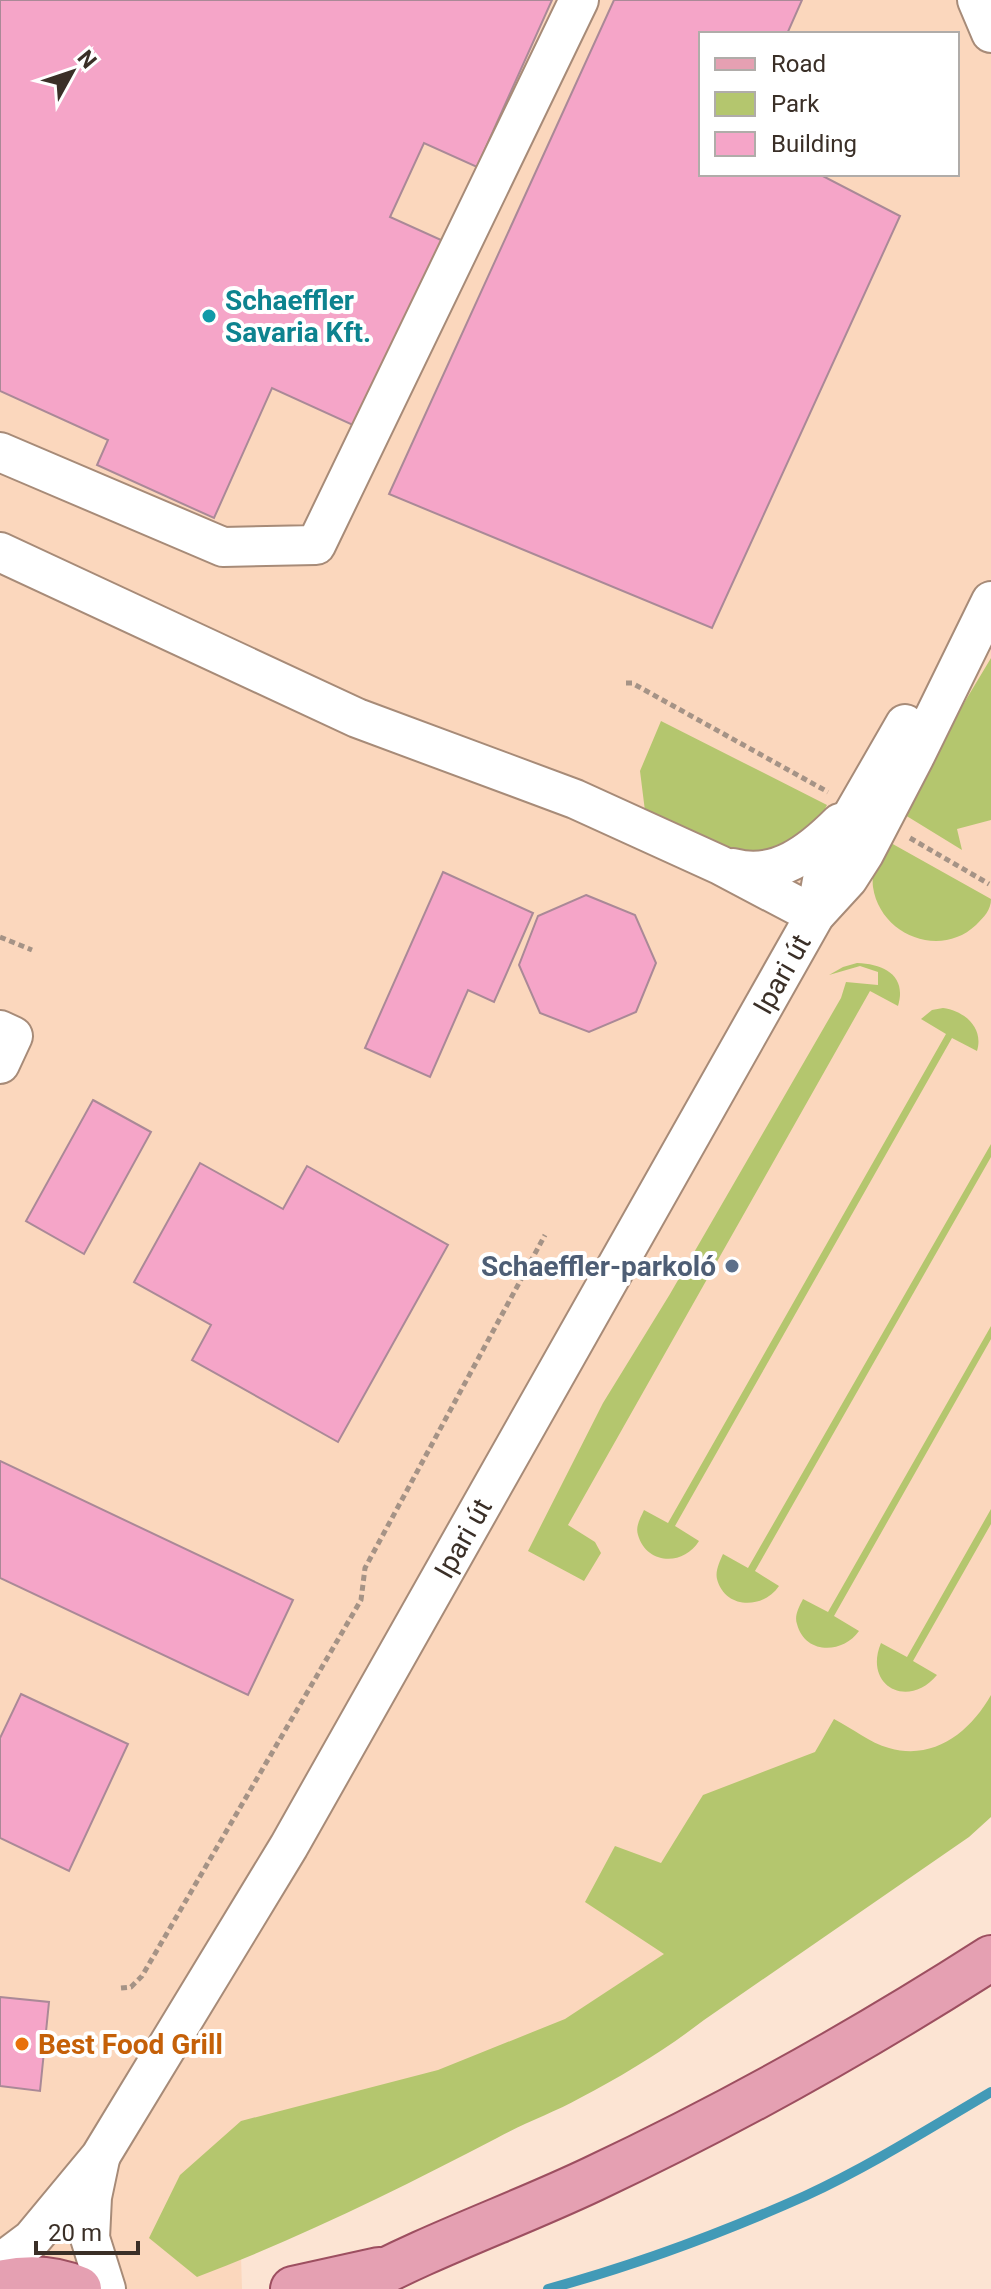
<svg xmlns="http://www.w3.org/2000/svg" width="991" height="2289" viewBox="0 0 991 2289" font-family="Roboto,sans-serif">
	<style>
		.built { fill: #fbd7bd; fill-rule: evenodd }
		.green { fill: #b4c66e }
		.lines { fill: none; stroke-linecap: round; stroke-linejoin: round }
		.stream { stroke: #429ab7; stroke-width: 10 }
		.building { fill: #f5a5c8; stroke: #aa8997; stroke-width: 2 }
		.minor-casing { stroke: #a78b78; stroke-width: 42 }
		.major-casing { stroke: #9d4f60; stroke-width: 48 }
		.path { stroke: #a59386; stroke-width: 5; stroke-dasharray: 6 4; stroke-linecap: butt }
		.minor { stroke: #fff; stroke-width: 38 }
		.major { stroke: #e5a0b2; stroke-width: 44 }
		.culture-dot { fill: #0f9aa8; stroke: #fff; stroke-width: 3 }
		.service-dot { fill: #5c6f8a; stroke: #fff; stroke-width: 3 }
		.food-dot { fill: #e8710a; stroke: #fff; stroke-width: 3 }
		.labels { text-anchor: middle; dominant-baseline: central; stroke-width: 8; stroke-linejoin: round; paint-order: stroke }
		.culture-label { font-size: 28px; font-weight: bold; fill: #0d838f; stroke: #fff; text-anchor: start }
		.street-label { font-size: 28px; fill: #3a2f27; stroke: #fff }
		.service-label { font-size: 28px; font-weight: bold; fill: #4e5e75; stroke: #fff; text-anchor: end }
		.food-label { font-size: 28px; font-weight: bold; fill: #c56008; stroke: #fff; text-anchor: start }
	</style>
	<rect width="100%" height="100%" fill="#fce4d3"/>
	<path class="built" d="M 0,0 L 991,0 L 991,1777 L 656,1990 L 238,2157 L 242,2289 L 0,2289 ZM 701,34 L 957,34 L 957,174 L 701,174 Z"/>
	<path class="green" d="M 991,658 L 991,820 L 957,829 L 962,850 L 905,815 L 958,713 Z
		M 661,721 L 827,805 L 816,826 L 769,856 L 736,851 L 645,811 L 640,771 Z
		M 882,838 L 991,899 C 991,910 984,917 976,925 C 940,959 880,935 873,887 C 871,871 878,854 882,838 Z
		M 857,963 C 885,964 907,976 898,1006 L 870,991 L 568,1525 L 595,1542 L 601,1553 L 584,1581 L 528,1551 L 603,1403 L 670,1294 L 841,998 L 846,982 L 878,985 L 878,972 L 860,966 L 829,975 L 843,967 Z
		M 943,1008 C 965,1011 984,1028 977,1051 L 952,1038 L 675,1526 L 699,1541 C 683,1567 646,1564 638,1535 C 635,1526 641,1517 644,1510 L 668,1523 L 946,1034 L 921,1019 L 932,1010 Z
		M 991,1144 L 991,1157 L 755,1571 L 779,1586 C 764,1609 725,1610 717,1579 C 715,1571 720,1561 723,1554 L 748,1568 Z
		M 991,1326 L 991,1339 L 834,1616 L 859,1631 C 843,1654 805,1655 797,1624 C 794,1616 799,1607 803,1599 L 828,1612 Z
		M 991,1509 L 991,1524 L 913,1661 L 937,1675 C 908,1710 863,1686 881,1643 L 907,1657 Z
		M 991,1695 L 991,1817 L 969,1837 L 704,2020 C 665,2050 624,2075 580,2098 C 553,2113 524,2123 497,2138 C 399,2189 300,2238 197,2277 L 149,2238 L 180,2175 L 241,2121 L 438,2070 L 565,2019 L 664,1954 L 585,1902 L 615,1846 L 661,1863 L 703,1795 L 815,1752 L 834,1719 C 852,1728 870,1743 889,1748 C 934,1761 970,1732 991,1695 Z"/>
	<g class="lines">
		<path class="stream" d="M 548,2289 C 636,2265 722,2233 805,2196 C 870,2166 930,2128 991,2092"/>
	</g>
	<path class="building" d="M 0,0 L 552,0 L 477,167 L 424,143 L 390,217 L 450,244 L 366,431 L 272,388 L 214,518 L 97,465 L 108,440 L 0,391 Z
		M 614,0 L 802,0 L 787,34 L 701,34 L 701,174 L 819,174 L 900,216 L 712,628 L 389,494 Z
		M 443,872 L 533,913 L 494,1002 L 468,990 L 430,1077 L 365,1048 Z
		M 586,895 L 635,915 L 656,963 L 636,1012 L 589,1032 L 540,1013 L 519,965 L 538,916 Z
		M 93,1100 L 151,1132 L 84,1254 L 26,1221 Z
		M 200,1163 L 283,1209 L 307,1166 L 448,1245 L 338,1442 L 192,1360 L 211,1325 L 134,1282 Z
		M 0,1461 L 293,1600 L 248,1695 L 0,1578 Z
		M 21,1694 L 128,1744 L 69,1871 L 0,1838 L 0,1738 Z
		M 0,1997 L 49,2002 L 40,2091 L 0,2086 Z"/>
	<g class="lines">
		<g class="minor-casing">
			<g id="minor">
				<path d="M 977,0 L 991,33"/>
				<path d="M 0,452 L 223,547 L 316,545 L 579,0"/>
				<path d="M 0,552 L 357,718 L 575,799 L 720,865 L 815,915"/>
				<path d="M 733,868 C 776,880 811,852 840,823"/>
				<path d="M 817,908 L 824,869 L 837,842 L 905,724"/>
				<path d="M 0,1030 L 13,1036 L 0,1064"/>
				<path d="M 100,2159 L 92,2197 L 90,2238 L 106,2289"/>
				<path id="s1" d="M 0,2263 L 32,2239 L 100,2157 L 289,1846 L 815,915 L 848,879 L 864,854 L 915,756 L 991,601"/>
			</g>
		</g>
		<g class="major-casing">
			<path id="major" d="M 0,2283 C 27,2277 54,2278 79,2289
				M 293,2289 L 379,2270
				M 350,2289 C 428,2246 513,2217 593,2179 C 731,2114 863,2040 991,1958"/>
		</g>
		<path class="path" d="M 626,683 L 632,683 L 828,792
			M 910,838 L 989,884
			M 0,937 L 32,950
			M 121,1988 L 131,1987 L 142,1976 L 361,1600 L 365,1568 L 545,1235"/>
		<use href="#minor" class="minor"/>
		<use href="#major" class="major"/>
	</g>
	<circle class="culture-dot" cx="209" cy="316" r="8"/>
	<circle class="service-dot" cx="732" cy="1266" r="8"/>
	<circle class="food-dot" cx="22" cy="2044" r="8"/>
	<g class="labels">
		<g class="culture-label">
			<text x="225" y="300">Schaeffler<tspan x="225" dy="32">Savaria Kft.</tspan></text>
		</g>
		<g class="street-label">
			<text stroke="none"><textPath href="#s1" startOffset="1512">Ipari út</textPath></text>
			<text stroke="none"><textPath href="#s1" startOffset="864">Ipari út</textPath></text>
		</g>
		<g class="service-label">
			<text x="716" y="1266">Schaeffler-parkoló</text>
		</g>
		<g class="food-label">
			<text x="38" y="2044">Best Food Grill</text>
		</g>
	</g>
	<rect x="699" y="32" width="260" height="144" fill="#ffffff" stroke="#b0aca9" stroke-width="2"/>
	<rect x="715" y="58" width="40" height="12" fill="#e5a0b2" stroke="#b0aca9" stroke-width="2"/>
	<text x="771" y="72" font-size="24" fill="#3a2f27">Road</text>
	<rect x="715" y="92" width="40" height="24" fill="#b4c66e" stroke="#b0aca9" stroke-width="2"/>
	<text x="771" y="112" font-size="24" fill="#3a2f27">Park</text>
	<rect x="715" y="132" width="40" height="24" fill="#f5a5c8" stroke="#b0aca9" stroke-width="2"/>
	<text x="771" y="152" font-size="24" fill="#3a2f27">Building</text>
	<g transform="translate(72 72) rotate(50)" stroke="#ffffff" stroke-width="6" paint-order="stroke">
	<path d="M0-6L14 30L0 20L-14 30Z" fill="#3a2f27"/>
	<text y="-12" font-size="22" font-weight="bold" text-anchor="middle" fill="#3a2f27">N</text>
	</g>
	<path d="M36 2241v12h102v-12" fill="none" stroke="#3a2f27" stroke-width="4"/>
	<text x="48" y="2241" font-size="24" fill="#3a2f27" stroke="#ffffff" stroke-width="6" paint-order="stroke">20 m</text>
</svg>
